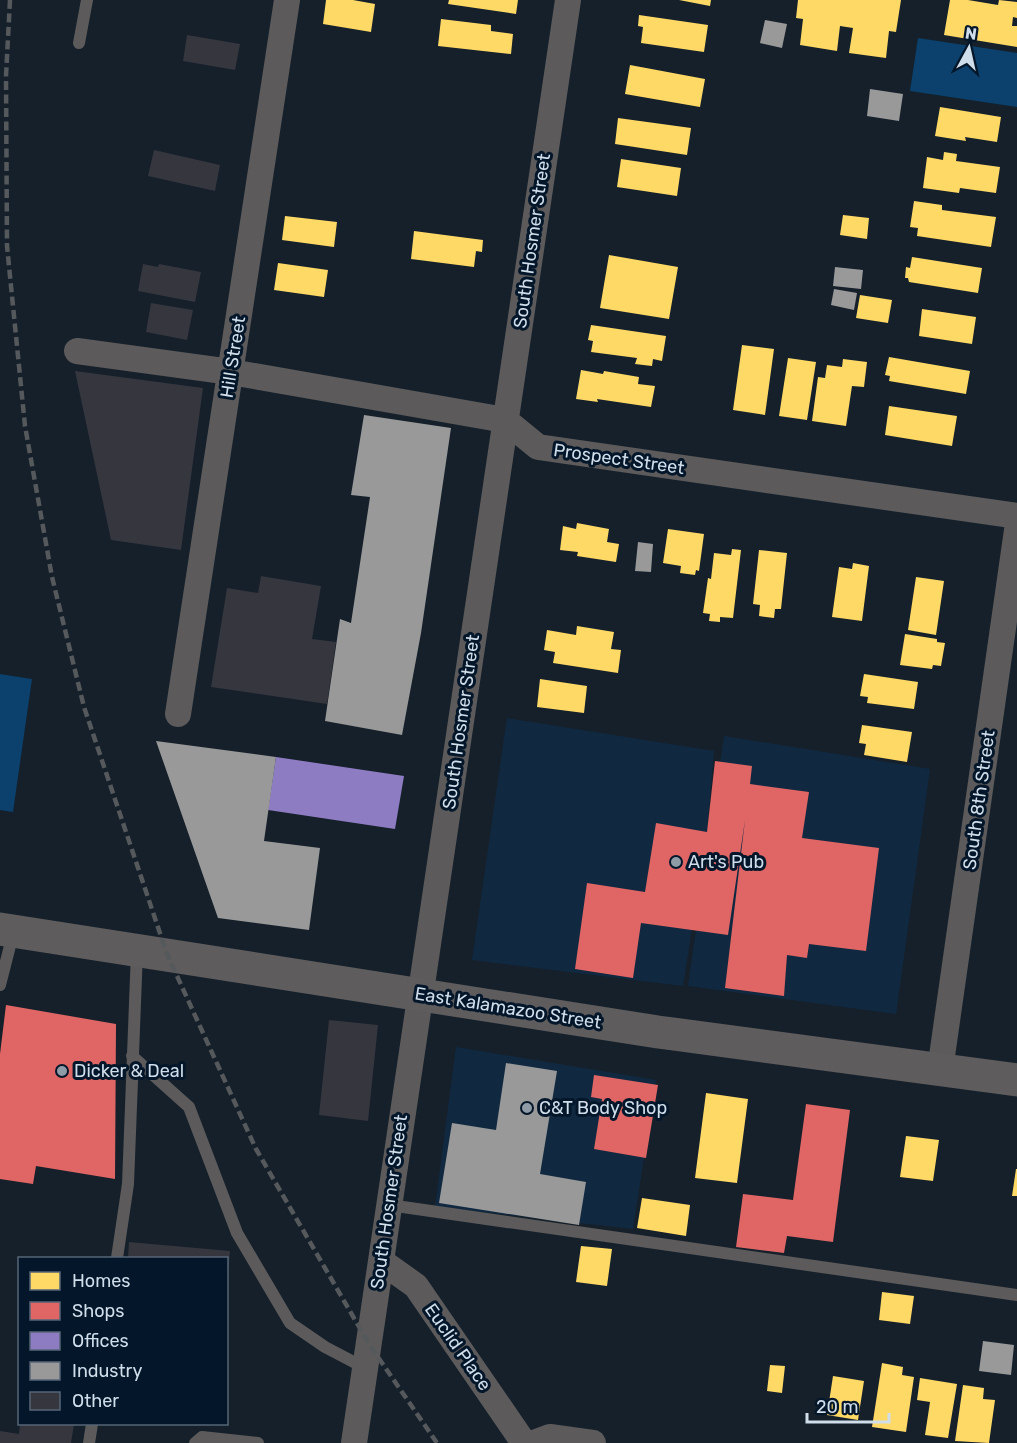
<svg xmlns="http://www.w3.org/2000/svg" width="1017" height="1443" viewBox="0 0 1017 1443" font-family="Rubik,sans-serif">
	<style>
		.built { fill: #112940 }
		.green { fill: #0b416c }
		.homes { fill: #ffd966 }
		.shops { fill: #e06666 }
		.offices { fill: #8e7cc3 }
		.industry { fill: #999 }
		.building { fill: #36363e }
		.lines { fill: none; stroke-linecap: round; stroke-linejoin: round }
		.lane { stroke: #5c5a5a; stroke-width: 12 }
		.street { stroke: #5c5a5a; stroke-width: 26 }
		.secondary { stroke: #5e5c5d; stroke-width: 33 }
		.rail { stroke: #56595c; stroke-width: 4.5; stroke-dasharray: 9 4.5; stroke-linecap: butt }
		.poi-dot { fill: #8f9ba7; stroke: #04172a; stroke-width: 2 }
		.labels { text-anchor: middle; dominant-baseline: central; stroke-width: 6; stroke-linejoin: round; paint-order: stroke }
		.street-label { font-size: 18px; fill: #d0ddea; stroke: #04172a }
		.poi-label { font-size: 18px; fill: #d0ddea; stroke: #04172a; text-anchor: start }
	</style>
	<rect width="100%" height="100%" fill="#15202b"/>
	<path class="built" d="M 507,718 L 714,751 L 707,832 L 683,986 L 472,960 Z
		M 724,736 L 930,769 L 896,1014 L 688,986 Z
		M 456,1047 L 656,1080 L 633,1229 L 435,1207 Z"/>
	<path class="green" d="M 918,38 L 1017,53 L 1017,107 L 910,91 Z
		M 0,674 L 32,679 L 13,812 L 0,810 Z"/>
	<path class="homes" d="M 326,0 L 353,0 L 375,4 L 371,32 L 323,24 Z
		M 449,0 L 518,0 L 516,14 L 448,4 Z
		M 679,0 L 711,0 L 710,6 Z
		M 798,0 L 901,0 L 896,32 L 889,31 L 886,58 L 849,53 L 853,28 L 840,26 L 837,51 L 800,45 L 803,19 L 796,18 Z
		M 950,0 L 968,0 L 998,5 L 999,0 L 1017,2 L 1017,18 L 1013,17 L 1012,26 L 1017,26 L 1017,47 L 944,35 Z
		M 639,15 L 708,25 L 704,52 L 641,43 L 643,27 L 638,26 Z
		M 441,19 L 491,25 L 491,31 L 513,34 L 511,54 L 438,46 Z
		M 630,65 L 705,79 L 700,107 L 625,94 Z
		M 940,107 L 1001,117 L 997,142 L 965,137 L 966,141 L 935,136 Z
		M 618,118 L 691,128 L 687,155 L 615,144 Z
		M 944,152 L 957,154 L 956,161 L 1000,167 L 996,193 L 960,188 L 959,193 L 923,188 L 927,157 L 943,160 Z
		M 621,159 L 681,168 L 677,196 L 617,187 Z
		M 914,201 L 942,205 L 942,210 L 996,217 L 991,247 L 917,236 L 918,228 L 910,227 Z
		M 843,215 L 869,218 L 867,239 L 840,235 Z
		M 285,216 L 337,222 L 334,247 L 282,240 Z
		M 414,231 L 483,240 L 482,252 L 476,251 L 474,267 L 411,259 Z
		M 609,255 L 678,267 L 669,319 L 600,308 Z
		M 912,257 L 982,268 L 978,293 L 909,282 L 908,278 L 905,278 L 906,267 L 910,268 Z
		M 278,263 L 328,270 L 324,297 L 274,290 Z
		M 860,295 L 892,300 L 888,323 L 856,318 Z
		M 922,309 L 976,317 L 972,344 L 919,336 Z
		M 591,325 L 666,336 L 662,361 L 653,359 L 652,366 L 635,364 L 637,358 L 591,352 L 593,341 L 588,340 Z
		M 742,345 L 774,349 L 765,415 L 733,410 Z
		M 889,357 L 970,371 L 966,394 L 889,381 L 890,376 L 885,375 Z
		M 788,358 L 816,362 L 807,420 L 779,416 Z
		M 843,359 L 867,362 L 864,387 L 852,386 L 846,426 L 812,421 L 818,377 L 825,378 L 827,365 L 842,367 Z
		M 581,370 L 603,374 L 604,371 L 639,377 L 638,384 L 655,386 L 651,407 L 597,399 L 598,402 L 576,399 Z
		M 889,406 L 957,416 L 952,446 L 885,435 Z
		M 577,523 L 609,529 L 607,542 L 619,544 L 616,562 L 577,556 L 578,552 L 560,550 L 563,526 L 576,529 Z
		M 668,529 L 704,534 L 699,571 L 696,570 L 695,575 L 680,573 L 681,566 L 663,563 Z
		M 732,549 L 741,550 L 733,618 L 720,617 L 720,622 L 709,621 L 710,614 L 703,613 L 708,578 L 711,579 L 714,553 L 731,555 Z
		M 759,550 L 787,553 L 781,609 L 775,609 L 774,618 L 759,616 L 760,605 L 753,604 Z
		M 853,563 L 869,566 L 862,621 L 832,617 L 839,567 L 852,569 Z
		M 916,577 L 944,581 L 936,635 L 908,630 Z
		M 577,626 L 614,632 L 611,649 L 621,650 L 618,673 L 553,663 L 555,652 L 544,650 L 547,630 L 576,635 Z
		M 905,634 L 937,639 L 937,642 L 945,643 L 941,666 L 933,665 L 932,669 L 900,665 Z
		M 864,674 L 918,682 L 914,709 L 867,703 L 868,697 L 860,696 Z
		M 540,679 L 587,686 L 584,713 L 537,707 Z
		M 862,725 L 912,732 L 907,762 L 864,755 L 866,744 L 859,743 Z
		M 706,1093 L 748,1099 L 737,1183 L 695,1178 Z
		M 906,1136 L 939,1140 L 933,1181 L 900,1177 Z
		M 1016,1169 L 1017,1169 L 1017,1196 L 1012,1196 Z
		M 642,1198 L 690,1205 L 686,1236 L 637,1228 Z
		M 581,1246 L 612,1249 L 607,1286 L 576,1282 Z
		M 882,1292 L 914,1296 L 910,1324 L 879,1320 Z
		M 882,1363 L 903,1367 L 902,1375 L 914,1377 L 906,1432 L 872,1427 Z
		M 770,1365 L 785,1366 L 782,1393 L 767,1391 Z
		M 833,1376 L 864,1381 L 858,1420 L 827,1415 Z
		M 920,1378 L 957,1384 L 948,1438 L 925,1435 L 930,1402 L 917,1400 Z
		M 963,1385 L 984,1388 L 983,1399 L 995,1400 L 989,1443 L 955,1441 Z"/>
	<path class="shops" d="M 715,761 L 752,766 L 750,784 L 809,792 L 802,838 L 879,848 L 866,951 L 809,944 L 807,958 L 787,955 L 784,996 L 725,988 L 745,820 L 728,935 L 641,923 L 633,978 L 575,969 L 587,883 L 645,892 L 656,823 L 707,832 Z
		M 6,1005 L 116,1024 L 115,1179 L 36,1166 L 33,1184 L 0,1179 L 0,1054 Z
		M 594,1075 L 658,1085 L 646,1158 L 594,1149 L 602,1099 L 591,1097 Z
		M 806,1104 L 850,1110 L 833,1242 L 787,1236 L 784,1253 L 736,1247 L 743,1194 L 793,1200 Z"/>
	<path class="offices" d="M 276,757 L 404,776 L 395,829 L 268,810 Z"/>
	<path class="industry" d="M 765,20 L 787,24 L 782,48 L 760,43 Z
		M 870,89 L 903,94 L 899,121 L 867,116 Z
		M 835,267 L 863,270 L 861,289 L 833,286 Z
		M 834,289 L 857,293 L 854,310 L 831,305 Z
		M 364,415 L 451,428 L 421,633 L 402,735 L 325,721 L 340,619 L 351,623 L 370,497 L 351,495 Z
		M 638,542 L 653,544 L 651,572 L 635,571 Z
		M 156,741 L 276,757 L 264,841 L 320,848 L 309,930 L 218,918 Z
		M 506,1063 L 557,1071 L 540,1174 L 586,1182 L 579,1225 L 439,1203 L 452,1123 L 496,1130 Z
		M 983,1341 L 1014,1345 L 1011,1375 L 979,1371 Z"/>
	<path class="building" d="M 187,35 L 240,44 L 235,70 L 183,61 Z
		M 154,150 L 220,165 L 215,191 L 148,176 Z
		M 143,264 L 158,267 L 159,264 L 201,272 L 195,302 L 138,291 Z
		M 151,303 L 193,310 L 187,340 L 146,332 Z
		M 75,371 L 203,388 L 181,550 L 111,540 Z
		M 261,576 L 321,586 L 312,639 L 336,642 L 327,704 L 211,687 L 227,588 L 258,593 Z
		M 329,1020 L 378,1025 L 368,1121 L 319,1115 Z
		M 129,1242 L 230,1251 L 228,1274 L 226,1274 L 226,1258 L 128,1258 Z
		M 20,1424 L 74,1424 L 71,1443 L 0,1443 L 0,1431 L 19,1434 Z"/>
	<g class="lines">
		<path class="lane" d="M 79,43 L 87,0
			M 0,985 L 13,934
			M 132,1056 L 189,1107 L 237,1233 L 290,1323 L 325,1347 L 365,1368
			M 389,1205 L 1017,1295
			M 117,1258 L 128,1184 L 137,951
			M 89,1443 L 92,1424
			M 195,1443 L 202,1437 L 258,1443"/>
		<path class="street" d="M 77,351 L 231,372 L 505,420 L 538,447 L 1017,516
			M 178,714 L 287,0
			M 940,1070 L 1017,530
			M 381,1261 L 416,1286 L 524,1443
			M 354,1443 L 568,0
			M 534,1443 L 550,1437 L 593,1443"/>
		<path class="secondary" d="M 0,929 L 658,1032 L 1017,1080"/>
		<path class="rail" d="M 10,0 L 6,76 L 7,246 L 25,426 L 52,577 L 84,707 L 167,954 L 256,1149 L 369,1344 L 437,1443"/>
	</g>
	<g class="poi-dot">
		<circle cx="676" cy="862" r="6"/>
		<circle cx="62" cy="1071" r="6"/>
		<circle cx="527" cy="1108" r="6"/>
	</g>
	<g class="labels">
		<g class="street-label">
			<text transform="translate(532 241) rotate(-82)">South Hosmer Street</text>
			<text transform="translate(233 357) rotate(-81)">Hill Street</text>
			<text transform="translate(619 459) rotate(8)">Prospect Street</text>
			<text transform="translate(461 722) rotate(-82)">South Hosmer Street</text>
			<text transform="translate(979 800) rotate(-82)">South 8th Street</text>
			<text transform="translate(508 1008) rotate(9)">East Kalamazoo Street</text>
			<text transform="translate(389 1202) rotate(-82)">South Hosmer Street</text>
			<text transform="translate(458 1347) rotate(55)">Euclid Place</text>
		</g>
		<g class="poi-label">
			<text x="688" y="862">Art's Pub</text>
			<text x="74" y="1071">Dicker &amp; Deal</text>
			<text x="539" y="1108">C&amp;T Body Shop</text>
		</g>
	</g>
	<rect x="18" y="1257" width="210" height="168" fill="#04172a" stroke="#566677" stroke-width="1.5"/>
	<rect x="30" y="1272" width="30" height="18" fill="#ffd966" stroke="#566677" stroke-width="1.5"/>
	<text x="72" y="1287" font-size="18" fill="#d0ddea">Homes</text>
	<rect x="30" y="1302" width="30" height="18" fill="#e06666" stroke="#566677" stroke-width="1.5"/>
	<text x="72" y="1317" font-size="18" fill="#d0ddea">Shops</text>
	<rect x="30" y="1332" width="30" height="18" fill="#8e7cc3" stroke="#566677" stroke-width="1.5"/>
	<text x="72" y="1347" font-size="18" fill="#d0ddea">Offices</text>
	<rect x="30" y="1362" width="30" height="18" fill="#999999" stroke="#566677" stroke-width="1.5"/>
	<text x="72" y="1377" font-size="18" fill="#d0ddea">Industry</text>
	<rect x="30" y="1392" width="30" height="18" fill="#36363e" stroke="#566677" stroke-width="1.5"/>
	<text x="72" y="1407" font-size="18" fill="#d0ddea">Other</text>
	<g transform="translate(969 48) rotate(8)" stroke="#04172a" stroke-width="4.5" paint-order="stroke">
	<path d="M0-4.5L10 22L0 15L-10 22Z" fill="#d0ddea"/>
	<text y="-9" font-size="16" font-weight="bold" text-anchor="middle" fill="#d0ddea">N</text>
	</g>
	<path d="M807 1413v9h82v-9" fill="none" stroke="#d0ddea" stroke-width="3"/>
	<text x="816" y="1413" font-size="18" fill="#d0ddea" stroke="#04172a" stroke-width="4.5" paint-order="stroke">20 m</text>
</svg>
